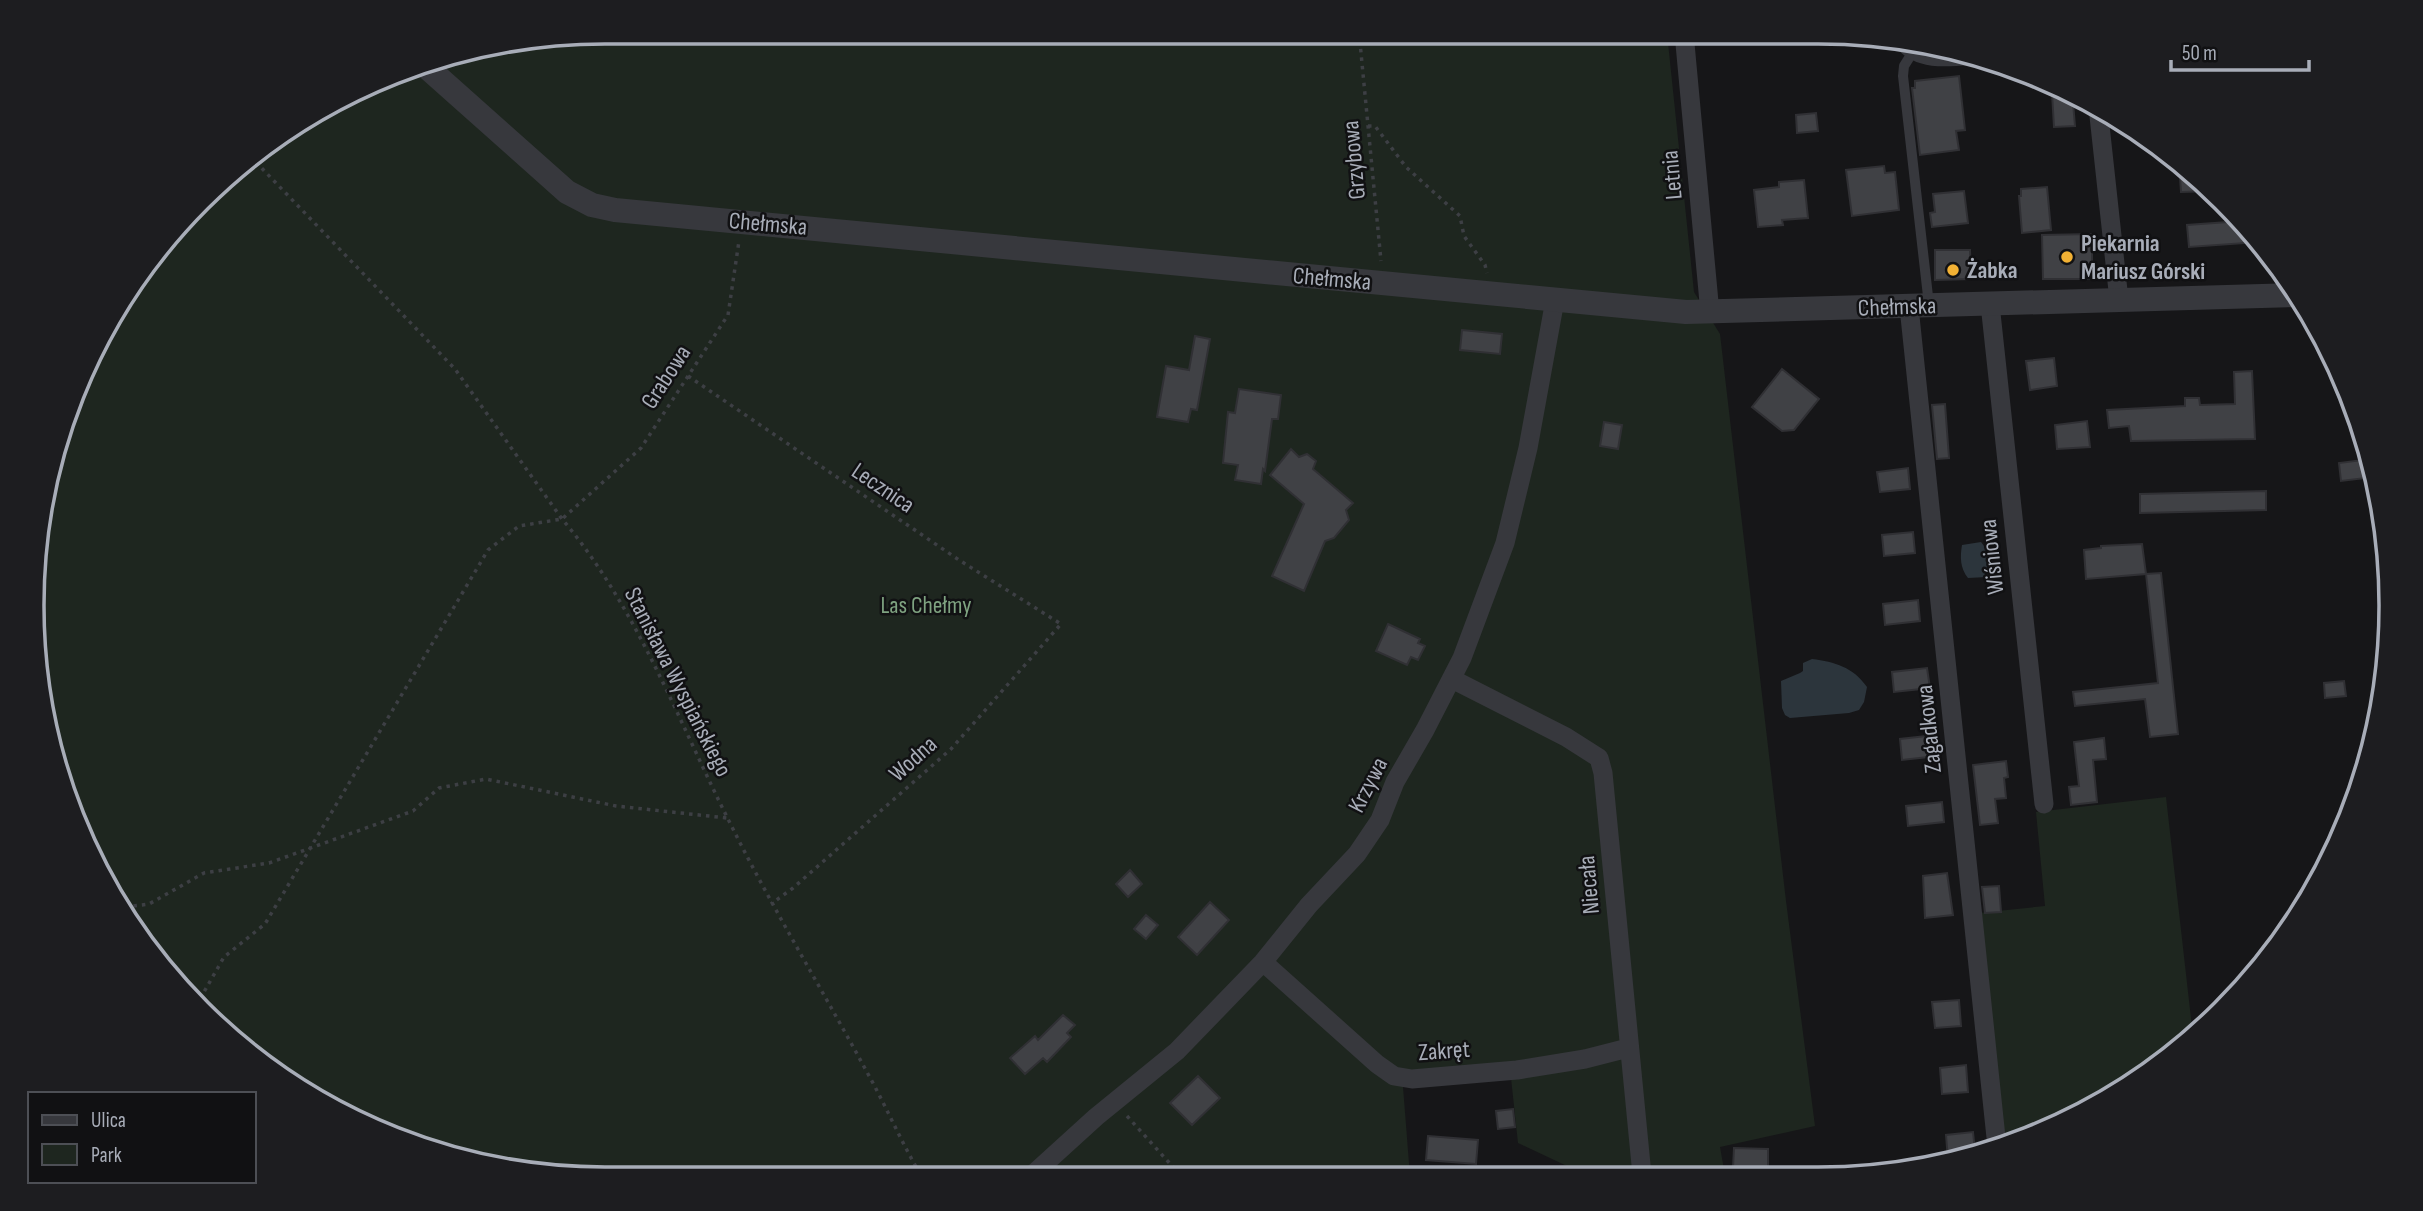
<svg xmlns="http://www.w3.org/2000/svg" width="2423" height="1211" viewBox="0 0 2423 1211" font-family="'Sofia Sans Condensed',sans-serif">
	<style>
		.green { fill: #1e261f }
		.water { fill: #2c353c }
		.building { fill: #404145; stroke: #303034; stroke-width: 2 }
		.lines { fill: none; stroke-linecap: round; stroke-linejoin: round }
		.path { stroke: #3d3f44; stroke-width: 3.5; stroke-dasharray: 3.5 5; stroke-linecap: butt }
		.service { stroke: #37383d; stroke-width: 10 }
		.minor { stroke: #37383d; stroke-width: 19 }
		.tertiary { stroke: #37383d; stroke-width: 24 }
		.poi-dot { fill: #f2b134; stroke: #111113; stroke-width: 2.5 }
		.labels { text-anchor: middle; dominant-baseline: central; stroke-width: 5; stroke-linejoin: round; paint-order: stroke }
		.street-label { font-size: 24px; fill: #a8adb8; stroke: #111113 }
		.poi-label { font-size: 24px; font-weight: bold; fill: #a8adb8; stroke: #111113; text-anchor: start }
		.park-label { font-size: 24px; fill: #7fa381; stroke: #111113 }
		.rim { fill: none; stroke: #a8adb8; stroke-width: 3.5 }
	</style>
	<rect width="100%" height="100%" fill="#161618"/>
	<path class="green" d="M 606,32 L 1667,33 L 1694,292 L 1720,334 L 1786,901 L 1815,1126 L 1720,1147 L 1725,1175 L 1586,1175 L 1518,1143 L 1511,1078 L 1403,1087 L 1410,1176 L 568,1178 L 457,1160 L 352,1120 L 200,1012 L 91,860 L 36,680 L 43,493 L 109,318 L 173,228 L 271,142 L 421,62 Z
		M 2166,797 L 2193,1036 L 2167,1061 L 2037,1136 L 2005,1144 L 1978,913 L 2045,906 L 2036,812 Z"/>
	<path class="water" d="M 1981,542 L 1990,554 L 1991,572 L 1987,577 L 1968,578 C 1960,568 1960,557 1962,545 Z
		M 1812,659 C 1835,662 1853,667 1867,687 L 1864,702 L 1859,710 L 1849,713 L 1790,718 L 1785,715 L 1782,708 L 1781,681 L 1800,673 L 1803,671 L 1803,663 Z"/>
	<path class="building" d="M 1959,76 L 1965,130 L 1956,131 L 1959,150 L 1920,155 L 1912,88 L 1915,88 L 1915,81 Z
		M 2072,91 L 2075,126 L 2054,127 L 2052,93 Z
		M 1816,113 L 1818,131 L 1797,133 L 1796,115 Z
		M 2179,162 L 2210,191 L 2181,192 Z
		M 1884,166 L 1885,173 L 1895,172 L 1899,210 L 1852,216 L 1846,170 Z
		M 1804,180 L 1808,218 L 1782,220 L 1783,225 L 1758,227 L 1754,190 L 1779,187 L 1779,182 Z
		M 2047,187 L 2051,230 L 2022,233 L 2019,196 L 2021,196 L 2021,189 Z
		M 1964,191 L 1968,223 L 1932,227 L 1930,213 L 1935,212 L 1933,194 Z
		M 2242,221 L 2260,242 L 2189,247 L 2187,225 Z
		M 2092,234 L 2092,279 L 2043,279 L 2042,235 Z
		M 1935,250 L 1970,250 L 1971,279 L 1935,280 Z
		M 1462,330 L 1502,334 L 1500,354 L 1460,350 Z
		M 1195,336 L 1210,339 L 1197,410 L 1191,409 L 1188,422 L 1157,417 L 1166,366 L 1189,370 Z
		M 2054,358 L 2057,386 L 2030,390 L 2026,361 Z
		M 1782,369 L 1819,399 L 1794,430 L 1782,431 L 1752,407 Z
		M 2252,371 L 2255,439 L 2131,441 L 2129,426 L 2109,428 L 2107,410 L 2185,406 L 2185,398 L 2199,398 L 2200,405 L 2235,404 L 2234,372 Z
		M 1239,389 L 1281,395 L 1278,419 L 1272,419 L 1265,471 L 1263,469 L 1261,484 L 1235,480 L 1238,465 L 1223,463 L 1228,412 L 1235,413 Z
		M 1945,404 L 1949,458 L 1937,459 L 1932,405 Z
		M 2087,421 L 2090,447 L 2057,449 L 2055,425 Z
		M 1604,422 L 1622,425 L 1618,449 L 1600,446 Z
		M 1291,449 L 1299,457 L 1307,454 L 1316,461 L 1313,469 L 1353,503 L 1346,510 L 1349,520 L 1334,538 L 1325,541 L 1304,591 L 1272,576 L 1304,504 L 1270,475 Z
		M 2370,459 L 2374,477 L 2341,481 L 2339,463 Z
		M 1908,468 L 1910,489 L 1880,492 L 1877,472 Z
		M 2266,491 L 2266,510 L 2140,513 L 2140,494 Z
		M 1913,532 L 1915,553 L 1884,556 L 1882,535 Z
		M 2142,544 L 2146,574 L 2086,579 L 2084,550 L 2101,548 L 2101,546 Z
		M 2161,573 L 2178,734 L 2150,737 L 2145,699 L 2075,706 L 2073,692 L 2158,683 L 2146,574 Z
		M 1918,600 L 1920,621 L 1885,625 L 1883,604 Z
		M 1388,624 L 1420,639 L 1418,643 L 1425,646 L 1418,660 L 1411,657 L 1407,665 L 1376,651 Z
		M 1927,668 L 1930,688 L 1894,692 L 1892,672 Z
		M 2344,681 L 2346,696 L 2325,698 L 2324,683 Z
		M 1935,735 L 1937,756 L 1902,760 L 1900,739 Z
		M 2104,738 L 2106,759 L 2093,760 L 2097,802 L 2071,805 L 2069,787 L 2079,786 L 2074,742 Z
		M 2006,761 L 2008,777 L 2004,778 L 2006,798 L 1995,799 L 1998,823 L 1980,825 L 1973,765 Z
		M 1942,802 L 1944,822 L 1908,826 L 1906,806 Z
		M 1130,870 L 1142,884 L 1128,897 L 1116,884 Z
		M 1947,873 L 1953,915 L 1925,918 L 1923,876 Z
		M 1999,886 L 2001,912 L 1985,913 L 1982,887 Z
		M 1210,902 L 1229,920 L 1197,955 L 1178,937 Z
		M 1146,915 L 1158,925 L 1146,939 L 1134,929 Z
		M 1959,1000 L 1961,1026 L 1935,1028 L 1932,1002 Z
		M 1063,1015 L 1075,1025 L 1067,1033 L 1071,1037 L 1047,1062 L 1043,1058 L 1025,1074 L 1010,1058 L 1035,1036 L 1038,1040 Z
		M 1966,1065 L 1968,1092 L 1942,1094 L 1940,1068 Z
		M 1198,1076 L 1220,1098 L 1192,1125 L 1170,1103 Z
		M 1513,1109 L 1515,1127 L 1498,1129 L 1496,1111 Z
		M 1973,1132 L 1975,1152 L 1948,1160 L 1946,1135 Z
		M 1428,1136 L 1478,1140 L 1476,1164 L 1426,1160 Z
		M 1734,1148 L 1768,1149 L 1768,1168 L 1733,1168 Z"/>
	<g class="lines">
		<path class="path" d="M 1359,32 L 1381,261
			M 1368,126 L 1375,126 L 1406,167 L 1460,216 L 1464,236 L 1485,265 L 1487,273
			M 250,156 L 455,369 L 562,519 C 636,606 677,718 728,819 C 771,906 822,989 868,1074 C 887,1108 902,1144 922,1177
			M 688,376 L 959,560 L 1061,624 L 951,749 L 793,888 L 771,904
			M 125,907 L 149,904 L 204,873 L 269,863 L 413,811 L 439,788 L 486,779 L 616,806 L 727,818
			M 196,1006 L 224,957 L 265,924 L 488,550 L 519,526 L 562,519 L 641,448 L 728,315 L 739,241
			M 1127,1116 L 1182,1177"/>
		<path class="service" d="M 1914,50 L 1904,66 L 1903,76 L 1929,305"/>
		<path class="minor" d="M 1684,33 L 1710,313
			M 1903,41 C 1920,62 1951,57 1976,55
			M 2098,107 L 2119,300
			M 1990,304 L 2044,804
			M 1909,307 L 1997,1147
			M 1452,679 L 1566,737 L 1599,758 L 1603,773 L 1642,1175
			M 1263,962 L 1377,1064 L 1394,1076 L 1412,1079 L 1517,1070 L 1585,1059 L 1628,1048
			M 1030,1177 L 1096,1117 L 1177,1051 L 1263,962 L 1309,905 L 1357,854 L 1380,820 L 1395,782 L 1425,730 L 1462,658 L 1505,543 L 1528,448 L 1555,300"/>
		<path class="tertiary" d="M 421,62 L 567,192 L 592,205 L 615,210 L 1686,312 L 2298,295"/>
	</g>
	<g class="poi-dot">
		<circle cx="2067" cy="257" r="7"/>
		<circle cx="1953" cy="270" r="7"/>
	</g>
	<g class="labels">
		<g class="street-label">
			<text transform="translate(1354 160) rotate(-95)">Grzybowa</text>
			<text transform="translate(1672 175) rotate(-95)">Letnia</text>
			<text transform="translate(768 224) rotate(5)">Chełmska</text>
			<text transform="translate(1332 279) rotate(5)">Chełmska</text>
			<text transform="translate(1897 307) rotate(-2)">Chełmska</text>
			<text transform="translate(666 377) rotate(-57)">Grabowa</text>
			<text transform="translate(883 488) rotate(34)">Lecznica</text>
			<text transform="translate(1992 557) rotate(-96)">Wiśniowa</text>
			<text transform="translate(678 682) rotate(63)">Stanisława Wyspiańskiego</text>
			<text transform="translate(1929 729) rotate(-96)">Zagadkowa</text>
			<text transform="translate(913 759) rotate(-42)">Wodna</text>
			<text transform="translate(1368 785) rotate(-63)">Krzywa</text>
			<text transform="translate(1589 885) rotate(-95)">Niecała</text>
			<text transform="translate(1444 1051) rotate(-4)">Zakręt</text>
		</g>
		<g class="poi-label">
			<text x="2081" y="243">Piekarnia<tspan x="2081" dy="28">Mariusz Górski</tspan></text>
			<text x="1967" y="270">Żabka</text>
		</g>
		<g class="park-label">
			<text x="926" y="605">Las Chełmy</text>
		</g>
	</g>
	<path d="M0 0H2423V1211H0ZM605 44H1818A561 561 0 0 1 2379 605V606A561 561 0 0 1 1818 1167H605A561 561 0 0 1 44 606V605A561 561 0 0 1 605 44Z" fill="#1d1d20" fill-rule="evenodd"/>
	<path class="rim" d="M605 44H1818A561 561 0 0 1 2379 605V606A561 561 0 0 1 1818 1167H605A561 561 0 0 1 44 606V605A561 561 0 0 1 605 44Z"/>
	<rect x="28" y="1092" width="228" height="91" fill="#111113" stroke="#4d4f55" stroke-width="2"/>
	<rect x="42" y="1115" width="35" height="10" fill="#37383d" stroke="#4d4f55" stroke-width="2"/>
	<text x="91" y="1127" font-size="21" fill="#a8adb8">Ulica</text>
	<rect x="42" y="1144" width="35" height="21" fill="#1e261f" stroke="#4d4f55" stroke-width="2"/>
	<text x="91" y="1162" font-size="21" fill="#a8adb8">Park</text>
	<path d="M2171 60v10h138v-10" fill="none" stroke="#a8adb8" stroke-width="3.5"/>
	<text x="2182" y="60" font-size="21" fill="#a8adb8" stroke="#111113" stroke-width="5" paint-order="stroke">50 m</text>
</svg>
